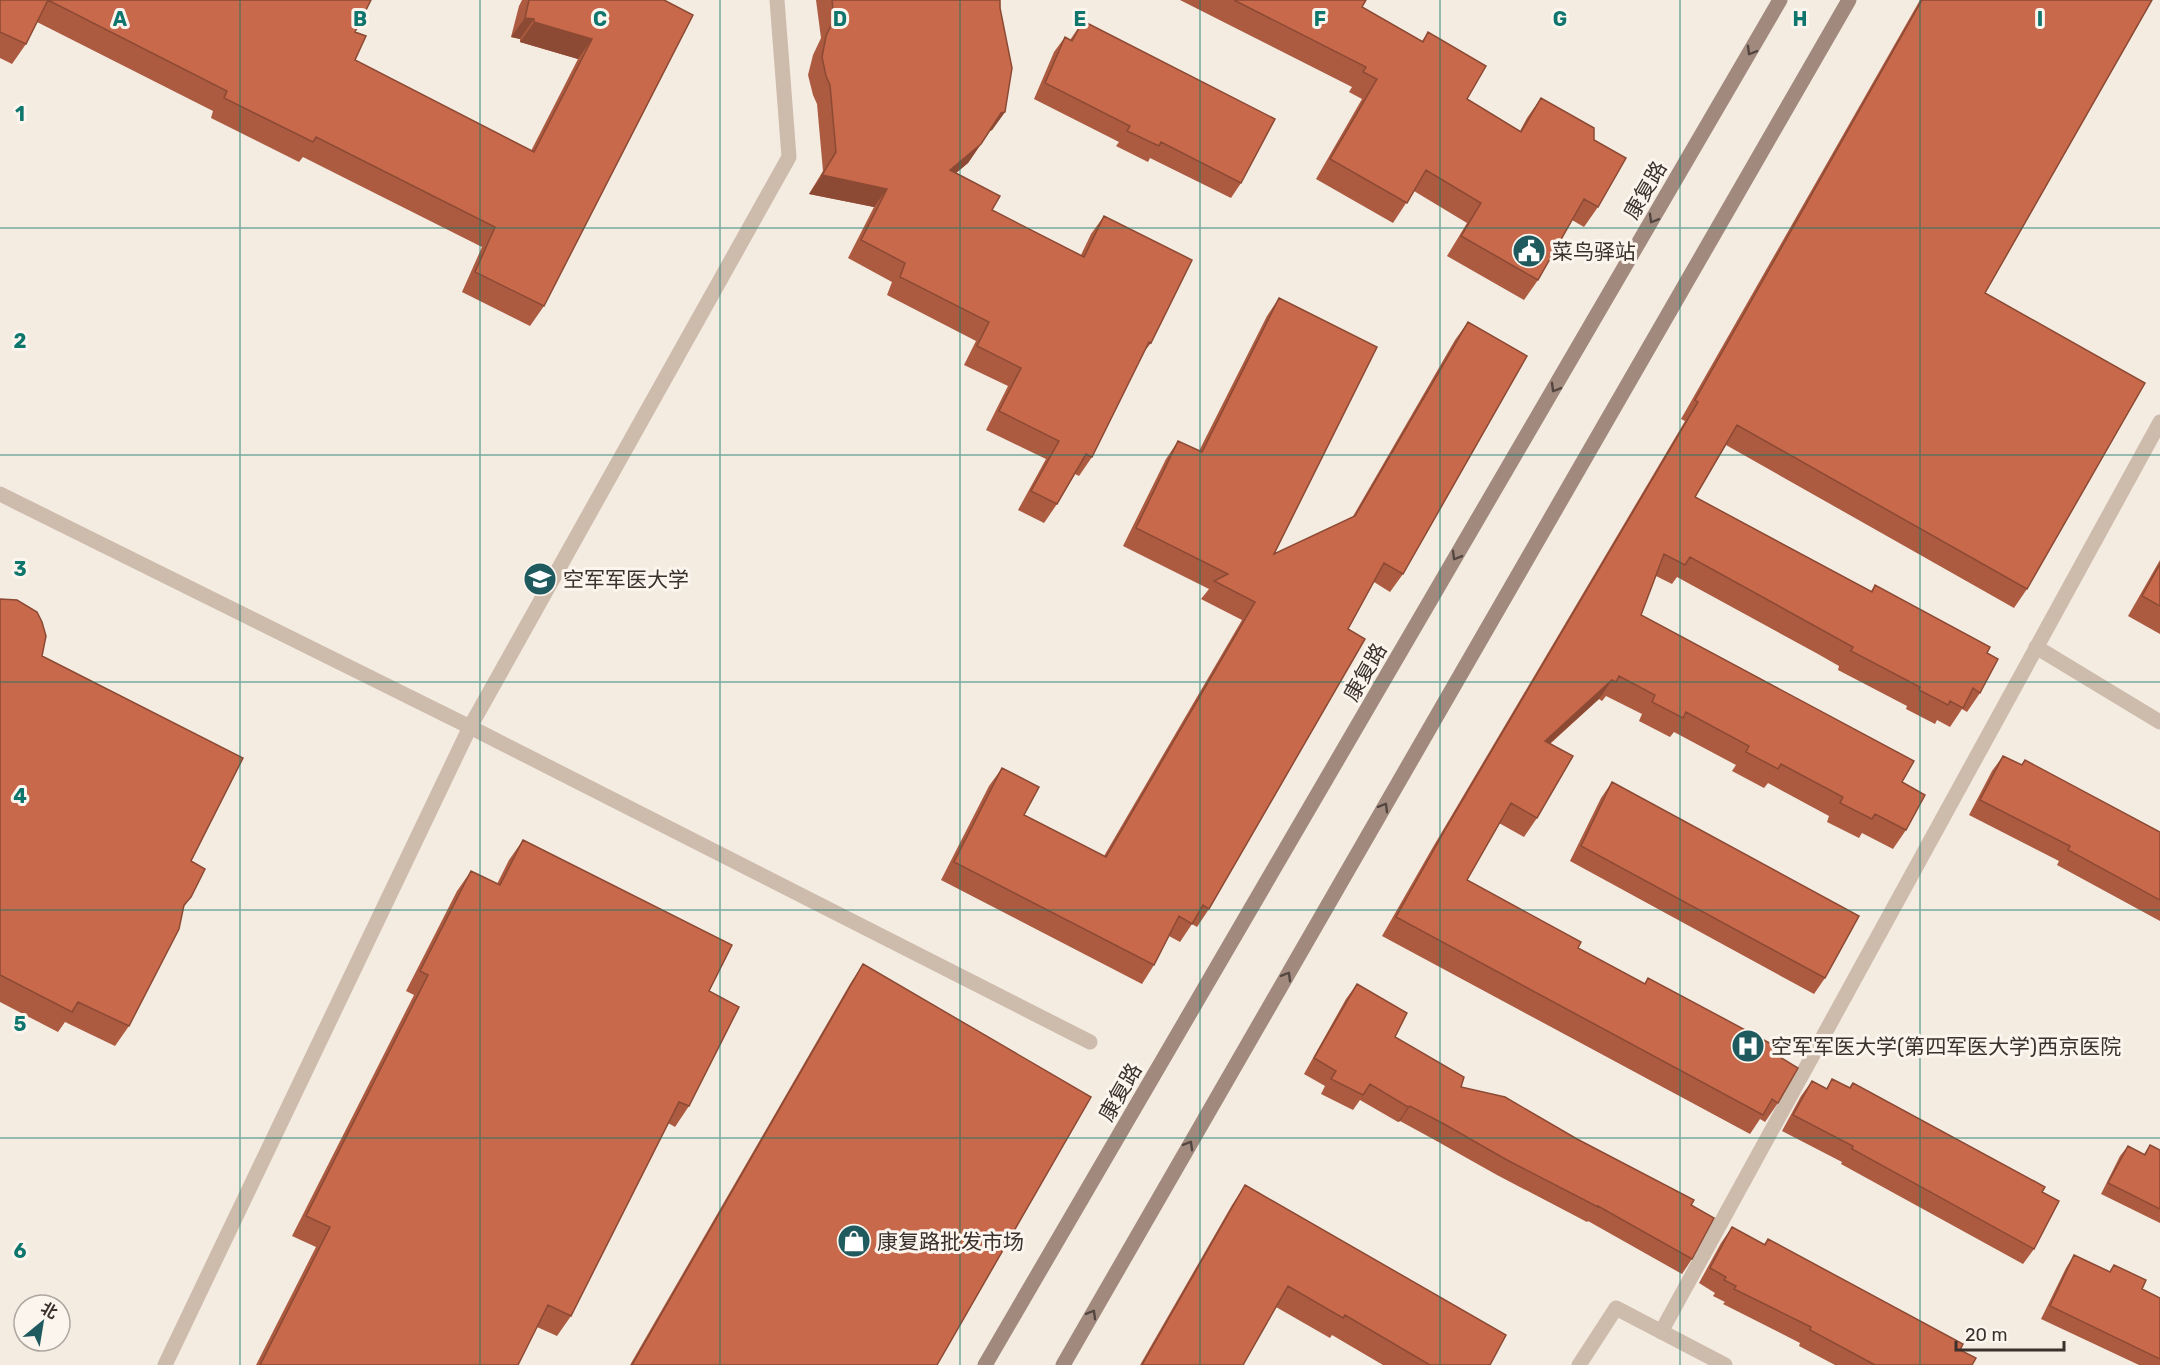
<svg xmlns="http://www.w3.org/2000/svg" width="2160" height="1365" viewBox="0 0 2160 1365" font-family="Rubik,'Noto Sans SC',sans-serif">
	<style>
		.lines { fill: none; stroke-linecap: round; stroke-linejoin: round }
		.street { stroke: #cdbbac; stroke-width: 15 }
		.secondary { stroke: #a18a7d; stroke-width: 15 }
		.wall { fill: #ac5a40 }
		.shaded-wall { fill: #8c4a34 }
		.building { fill: #c8694b; stroke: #8c4a34; stroke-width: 1.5 }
		.oneway { stroke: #544640 }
		.grid { fill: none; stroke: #0f766e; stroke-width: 1.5; stroke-opacity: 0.55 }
		.labels { text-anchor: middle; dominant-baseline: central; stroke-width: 6; stroke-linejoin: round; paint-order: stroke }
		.street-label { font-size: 21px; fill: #3b302b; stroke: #fbf5ee }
		.poi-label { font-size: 21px; fill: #3b302b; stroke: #fbf5ee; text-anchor: start }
		.grid-label { font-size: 20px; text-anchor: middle; font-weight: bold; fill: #0f766e; stroke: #fbf5ee; stroke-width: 6; stroke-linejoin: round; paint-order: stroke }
	</style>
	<rect width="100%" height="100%" fill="#f4ebe1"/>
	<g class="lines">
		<path class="street" d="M 0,494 L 470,727 L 1090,1042
			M 2036,647 L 2160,722
			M 1661,1332 L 2160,422
			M 165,1365 L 470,727 L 789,157 L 777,0
			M 1579,1365 L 1616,1308 L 1725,1365"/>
		<path class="secondary" d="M 985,1365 L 1780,0
			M 1063,1365 L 1849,0"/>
	</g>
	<path class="wall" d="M 0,0 L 371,0 L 355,32 L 355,60 L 531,151 L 578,59 L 520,42 L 520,39 L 511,37 L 519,6 L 522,0 L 664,0 L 544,306 L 530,326 L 462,292 L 482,247 L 303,157 L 299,162 L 211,118 L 213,111 L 37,22 L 26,44 L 12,64 L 0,58 Z
		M 816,0 L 1000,0 L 1005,112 L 992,130 L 990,131 L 968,163 L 956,173 L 992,210 L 1081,255 L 1091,234 L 1104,216 L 1151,343 L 1143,353 L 1092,457 L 1079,476 L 1075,474 L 1057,504 L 1044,523 L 1018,510 L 1046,459 L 986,430 L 1008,386 L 964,365 L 976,341 L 887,295 L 892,282 L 848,258 L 874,207 L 809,194 L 823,171 L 817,104 L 813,95 L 808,75 L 813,55 L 821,38 Z
		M 1180,0 L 1366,0 L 1362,7 L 1422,41 L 1428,32 L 1467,99 L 1520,131 L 1527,118 L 1541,98 L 1594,140 L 1598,207 L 1584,227 L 1572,220 L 1538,280 L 1524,300 L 1447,256 L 1467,223 L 1414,191 L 1393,223 L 1316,179 L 1362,99 L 1349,92 L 1352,87 Z
		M 1920,0 L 2152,0 L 1985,293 L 2027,589 L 2014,608 L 1726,445 L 1695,497 L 1871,591 L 1875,585 L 1987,653 L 1980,693 L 1967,712 L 1962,709 L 1950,727 L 1937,720 L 1935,724 L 1906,709 L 1907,706 L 1838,670 L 1839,666 L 1818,654 L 1677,577 L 1672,584 L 1656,576 L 1641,615 L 1902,782 L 1906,830 L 1893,849 L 1862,833 L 1859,838 L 1827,822 L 1829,816 L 1768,783 L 1764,788 L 1732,771 L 1736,765 L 1674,732 L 1670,737 L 1639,721 L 1642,714 L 1606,696 L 1602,701 L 1599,699 L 1550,744 L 1537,818 L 1524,837 L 1499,823 L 1467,880 L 1578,948 L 1644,984 L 1648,978 L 1775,1054 L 1778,1103 L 1765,1122 L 1760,1119 L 1750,1134 L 1382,936 L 1433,847 L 1685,421 L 1681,419 Z
		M 1083,21 L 1241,183 L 1231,198 L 1150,158 L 1148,162 L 1116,146 L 1119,142 L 1034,99 L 1054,52 L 1065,37 L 1070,40 Z
		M 1279,298 L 1274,554 L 1352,518 L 1455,340 L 1468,322 L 1403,574 L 1390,592 L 1374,582 L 1348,629 L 1209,909 L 1197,927 L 1192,924 L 1180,942 L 1169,936 L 1154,965 L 1142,984 L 941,880 L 989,786 L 1002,768 L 1024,815 L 1104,856 L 1242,620 L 1201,599 L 1209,589 L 1123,546 L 1166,459 L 1178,441 L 1199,451 L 1267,316 Z
		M 2160,560 L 2160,634 L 2128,616 Z
		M 0,599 L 191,861 L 191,897 L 183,908 L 129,1026 L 115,1046 L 65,1022 L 58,1032 L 0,1002 Z
		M 2003,756 L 2021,765 L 2025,760 L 2160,832 L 2160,921 L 2057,865 L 2059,861 L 1969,815 L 1992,771 Z
		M 1612,782 L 1825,978 L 1814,994 L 1570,861 L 1601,798 Z
		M 523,840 L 709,991 L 689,1106 L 675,1127 L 668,1123 L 571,1316 L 557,1336 L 537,1327 L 518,1365 L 256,1365 L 316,1247 L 292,1236 L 414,995 L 406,991 L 457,891 L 471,871 L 497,884 L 509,860 Z
		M 863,964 L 937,1365 L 630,1365 L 850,984 Z
		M 1357,984 L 1395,1037 L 1461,1087 L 1691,1205 L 1692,1259 L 1682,1274 L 1588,1221 L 1587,1222 L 1497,1175 L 1433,1139 L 1400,1121 L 1398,1122 L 1360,1100 L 1353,1110 L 1321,1094 L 1325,1086 L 1304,1074 L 1346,999 Z
		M 1832,1079 L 1849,1088 L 1853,1083 L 2042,1192 L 2034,1249 L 2023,1264 L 1841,1164 L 1842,1162 L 1782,1131 L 1801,1096 L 1812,1081 L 1826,1089 Z
		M 2150,1145 L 2160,1150 L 2160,1223 L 2101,1194 L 2120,1156 L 2128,1146 L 2144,1154 Z
		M 1245,1185 L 1490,1365 L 1383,1365 L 1332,1335 L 1330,1338 L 1276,1307 L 1243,1365 L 1140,1365 L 1232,1205 Z
		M 1732,1227 L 1764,1244 L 1768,1239 L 1960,1350 L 1972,1365 L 1835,1365 L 1799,1346 L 1800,1343 L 1723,1304 L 1725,1302 L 1713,1296 L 1715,1293 L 1699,1283 L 1721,1243 Z
		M 2074,1255 L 2109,1272 L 2114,1265 L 2142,1289 L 2160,1298 L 2160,1365 L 2139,1365 L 2041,1319 L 2066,1268 Z"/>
	<path class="shaded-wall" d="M 525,18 L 534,19 L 520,39 L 511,37 Z
		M 534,22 L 592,39 L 578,59 L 520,42 Z
		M 1005,112 L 992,130 L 988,132 L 1001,113 Z
		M 981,144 L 968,163 L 937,189 L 950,170 Z
		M 822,175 L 887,189 L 874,207 L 809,194 Z
		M 1612,680 L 1599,699 L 1531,760 L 1545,741 Z
		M 1410,1106 L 1400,1121 L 1398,1122 L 1408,1107 Z"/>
	<path class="building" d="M 0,0 L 371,0 L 355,32 L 366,36 L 355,60 L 534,152 L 592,39 L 534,22 L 534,19 L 525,18 L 529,0 L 664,0 L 693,15 L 544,306 L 475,272 L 495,227 L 316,137 L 313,142 L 224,98 L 227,91 L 48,0 L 26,44 L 0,32 Z
		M 832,0 L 1000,0 L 1000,8 L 1012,68 L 1005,112 L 1001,113 L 981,144 L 950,170 L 1000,196 L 992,210 L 1084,257 L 1104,216 L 1192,260 L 1151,343 L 1149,342 L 1092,457 L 1086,454 L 1057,504 L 1031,491 L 1059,441 L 999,411 L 1021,368 L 977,346 L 989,322 L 900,277 L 905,263 L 861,240 L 887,189 L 822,175 L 836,152 L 830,85 L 826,76 L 822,57 L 826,36 L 834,19 Z
		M 1234,0 L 1366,0 L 1362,7 L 1423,42 L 1428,32 L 1486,66 L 1467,99 L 1521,132 L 1541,98 L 1594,128 L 1594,140 L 1626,158 L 1598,207 L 1584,199 L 1538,280 L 1461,236 L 1481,203 L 1426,170 L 1407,203 L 1330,159 L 1377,79 L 1363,72 L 1366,67 Z
		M 1922,0 L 2152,0 L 1985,293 L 2145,383 L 2027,589 L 1737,425 L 1695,497 L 1872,592 L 1875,585 L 1990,647 L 1987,653 L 1998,659 L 1980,693 L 1973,688 L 1963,708 L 1950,701 L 1948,705 L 1919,690 L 1920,687 L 1851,651 L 1853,647 L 1690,557 L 1685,565 L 1664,554 L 1641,615 L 1914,761 L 1902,782 L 1925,795 L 1906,830 L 1875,814 L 1872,819 L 1840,803 L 1843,797 L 1781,764 L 1778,769 L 1746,752 L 1749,746 L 1686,712 L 1683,718 L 1652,702 L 1655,695 L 1619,676 L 1616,682 L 1612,680 L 1545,741 L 1573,756 L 1537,818 L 1511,803 L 1467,880 L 1581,942 L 1578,948 L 1645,984 L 1648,978 L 1779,1048 L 1775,1054 L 1798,1068 L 1778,1103 L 1772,1099 L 1763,1115 L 1396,917 L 1446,828 L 1698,402 L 1695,400 Z
		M 1083,21 L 1275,119 L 1241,183 L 1161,142 L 1159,146 L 1127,131 L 1130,126 L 1045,83 L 1065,37 L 1072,41 Z
		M 1279,298 L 1377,347 L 1274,554 L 1355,516 L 1468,322 L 1527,356 L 1403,574 L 1384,563 L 1348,629 L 1365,639 L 1209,909 L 1203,905 L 1192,924 L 1179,916 L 1154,965 L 954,862 L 1002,768 L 1039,787 L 1024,815 L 1106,857 L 1255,602 L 1214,581 L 1228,574 L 1136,528 L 1178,441 L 1202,452 Z
		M 2160,564 L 2160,606 L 2142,596 Z
		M 0,599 L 17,600 L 37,612 L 42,622 L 46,636 L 42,656 L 243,758 L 191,861 L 205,869 L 191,897 L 184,905 L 179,929 L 129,1026 L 78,1002 L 72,1012 L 0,975 Z
		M 2003,756 L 2022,765 L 2025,760 L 2160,832 L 2160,900 L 2068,850 L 2070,846 L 1980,800 Z
		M 1612,782 L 1859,916 L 1825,978 L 1581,846 Z
		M 523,840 L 732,945 L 709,991 L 739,1007 L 689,1106 L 679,1102 L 571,1316 L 548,1305 L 518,1365 L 260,1365 L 330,1227 L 306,1216 L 428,975 L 420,971 L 471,871 L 500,885 Z
		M 863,964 L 1091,1097 L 937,1365 L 632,1365 Z
		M 1357,984 L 1407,1013 L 1395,1037 L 1464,1077 L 1461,1087 L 1505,1097 L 1577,1139 L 1694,1200 L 1691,1205 L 1714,1218 L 1692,1259 L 1598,1206 L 1598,1207 L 1507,1160 L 1444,1124 L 1410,1106 L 1408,1107 L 1370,1084 L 1363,1095 L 1331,1079 L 1336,1071 L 1314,1058 Z
		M 1832,1079 L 1850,1088 L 1853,1083 L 2045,1187 L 2042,1192 L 2059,1201 L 2034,1249 L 1852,1149 L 1853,1146 L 1793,1115 L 1812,1081 L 1827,1089 Z
		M 2150,1145 L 2160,1150 L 2160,1209 L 2108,1183 L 2128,1146 L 2145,1155 Z
		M 1245,1185 L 1506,1335 L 1490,1365 L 1430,1365 L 1345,1315 L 1343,1318 L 1288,1286 L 1243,1365 L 1142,1365 Z
		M 1732,1227 L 1765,1245 L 1768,1239 L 1963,1344 L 1960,1350 L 1976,1358 L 1972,1365 L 1875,1365 L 1810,1330 L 1811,1327 L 1734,1289 L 1736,1286 L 1724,1280 L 1726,1277 L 1710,1268 Z
		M 2074,1255 L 2110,1272 L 2114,1265 L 2146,1280 L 2142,1289 L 2160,1298 L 2160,1359 L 2050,1306 Z"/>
	<defs><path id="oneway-chevron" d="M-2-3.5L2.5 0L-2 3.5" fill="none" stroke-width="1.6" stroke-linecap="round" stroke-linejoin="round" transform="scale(1.5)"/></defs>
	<g class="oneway">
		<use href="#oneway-chevron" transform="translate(1751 51) rotate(120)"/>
		<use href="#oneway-chevron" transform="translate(1653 219) rotate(120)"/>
		<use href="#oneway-chevron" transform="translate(1555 388) rotate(120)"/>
		<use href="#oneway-chevron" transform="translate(1456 556) rotate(120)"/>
		<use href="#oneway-chevron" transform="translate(1384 807) rotate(-60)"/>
		<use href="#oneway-chevron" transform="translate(1287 976) rotate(-60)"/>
		<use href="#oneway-chevron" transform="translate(1189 1145) rotate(-60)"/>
		<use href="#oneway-chevron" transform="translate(1092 1314) rotate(-60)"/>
	</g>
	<path class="grid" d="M 240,0 L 240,1365M 480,0 L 480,1365M 720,0 L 720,1365M 960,0 L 960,1365M 1200,0 L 1200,1365M 1440,0 L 1440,1365M 1680,0 L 1680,1365M 1920,0 L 1920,1365M 0,228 L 2160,228M 0,455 L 2160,455M 0,682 L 2160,682M 0,910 L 2160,910M 0,1138 L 2160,1138"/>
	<defs>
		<g id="civic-disc" transform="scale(1.725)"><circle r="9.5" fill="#1f5a5e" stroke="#fbf5ee"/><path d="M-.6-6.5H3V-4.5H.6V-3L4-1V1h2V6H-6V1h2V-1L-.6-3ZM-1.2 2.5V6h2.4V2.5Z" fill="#fff"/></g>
		<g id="university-disc" transform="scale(1.725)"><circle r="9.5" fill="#1f5a5e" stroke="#fbf5ee"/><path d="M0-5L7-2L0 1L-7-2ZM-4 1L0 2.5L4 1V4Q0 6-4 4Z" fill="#fff"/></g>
		<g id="hospital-disc" transform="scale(1.725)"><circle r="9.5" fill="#1f5a5e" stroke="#fbf5ee"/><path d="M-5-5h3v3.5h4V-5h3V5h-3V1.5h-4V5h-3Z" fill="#fff"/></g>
		<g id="shop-disc" transform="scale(1.725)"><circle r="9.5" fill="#1f5a5e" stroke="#fbf5ee"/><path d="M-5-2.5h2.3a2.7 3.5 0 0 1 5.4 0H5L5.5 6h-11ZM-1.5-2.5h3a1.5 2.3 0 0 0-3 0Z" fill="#fff"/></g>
	</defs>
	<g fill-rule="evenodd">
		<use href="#civic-disc" x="1529" y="251"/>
		<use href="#university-disc" x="540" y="579"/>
		<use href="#hospital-disc" x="1748" y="1046"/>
		<use href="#shop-disc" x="854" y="1241"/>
	</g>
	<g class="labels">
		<g class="street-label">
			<text transform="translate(1645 190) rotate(-60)">康复路</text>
			<text transform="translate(1365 672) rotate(-60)">康复路</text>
			<text transform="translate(1120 1092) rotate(-60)">康复路</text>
		</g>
		<g class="poi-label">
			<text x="1552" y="251">菜鸟驿站</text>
			<text x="563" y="579">空军军医大学</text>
			<text x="1771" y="1046">空军军医大学(第四军医大学)西京医院</text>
			<text x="877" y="1241">康复路批发市场</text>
		</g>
	</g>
	<g class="grid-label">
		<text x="120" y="26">A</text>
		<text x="360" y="26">B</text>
		<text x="600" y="26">C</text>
		<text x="840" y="26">D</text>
		<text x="1080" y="26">E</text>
		<text x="1320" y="26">F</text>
		<text x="1560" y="26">G</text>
		<text x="1800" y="26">H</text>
		<text x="2040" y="26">I</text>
		<text x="20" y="121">1</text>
		<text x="20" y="348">2</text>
		<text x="20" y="576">3</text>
		<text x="20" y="803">4</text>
		<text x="20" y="1031">5</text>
		<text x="20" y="1258">6</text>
	</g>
	<g transform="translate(42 1323) rotate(30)"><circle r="28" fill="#fbf5ee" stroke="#aea6a0" stroke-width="1.5"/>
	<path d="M0-4.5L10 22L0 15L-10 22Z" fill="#1f5a5e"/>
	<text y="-9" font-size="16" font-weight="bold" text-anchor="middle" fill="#3b302b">北</text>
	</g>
	<path d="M1956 1341v9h108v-9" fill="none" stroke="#3b302b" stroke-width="3"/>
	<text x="1965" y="1341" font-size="18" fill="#3b302b" stroke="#fbf5ee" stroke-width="4.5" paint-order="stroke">20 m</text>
</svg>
